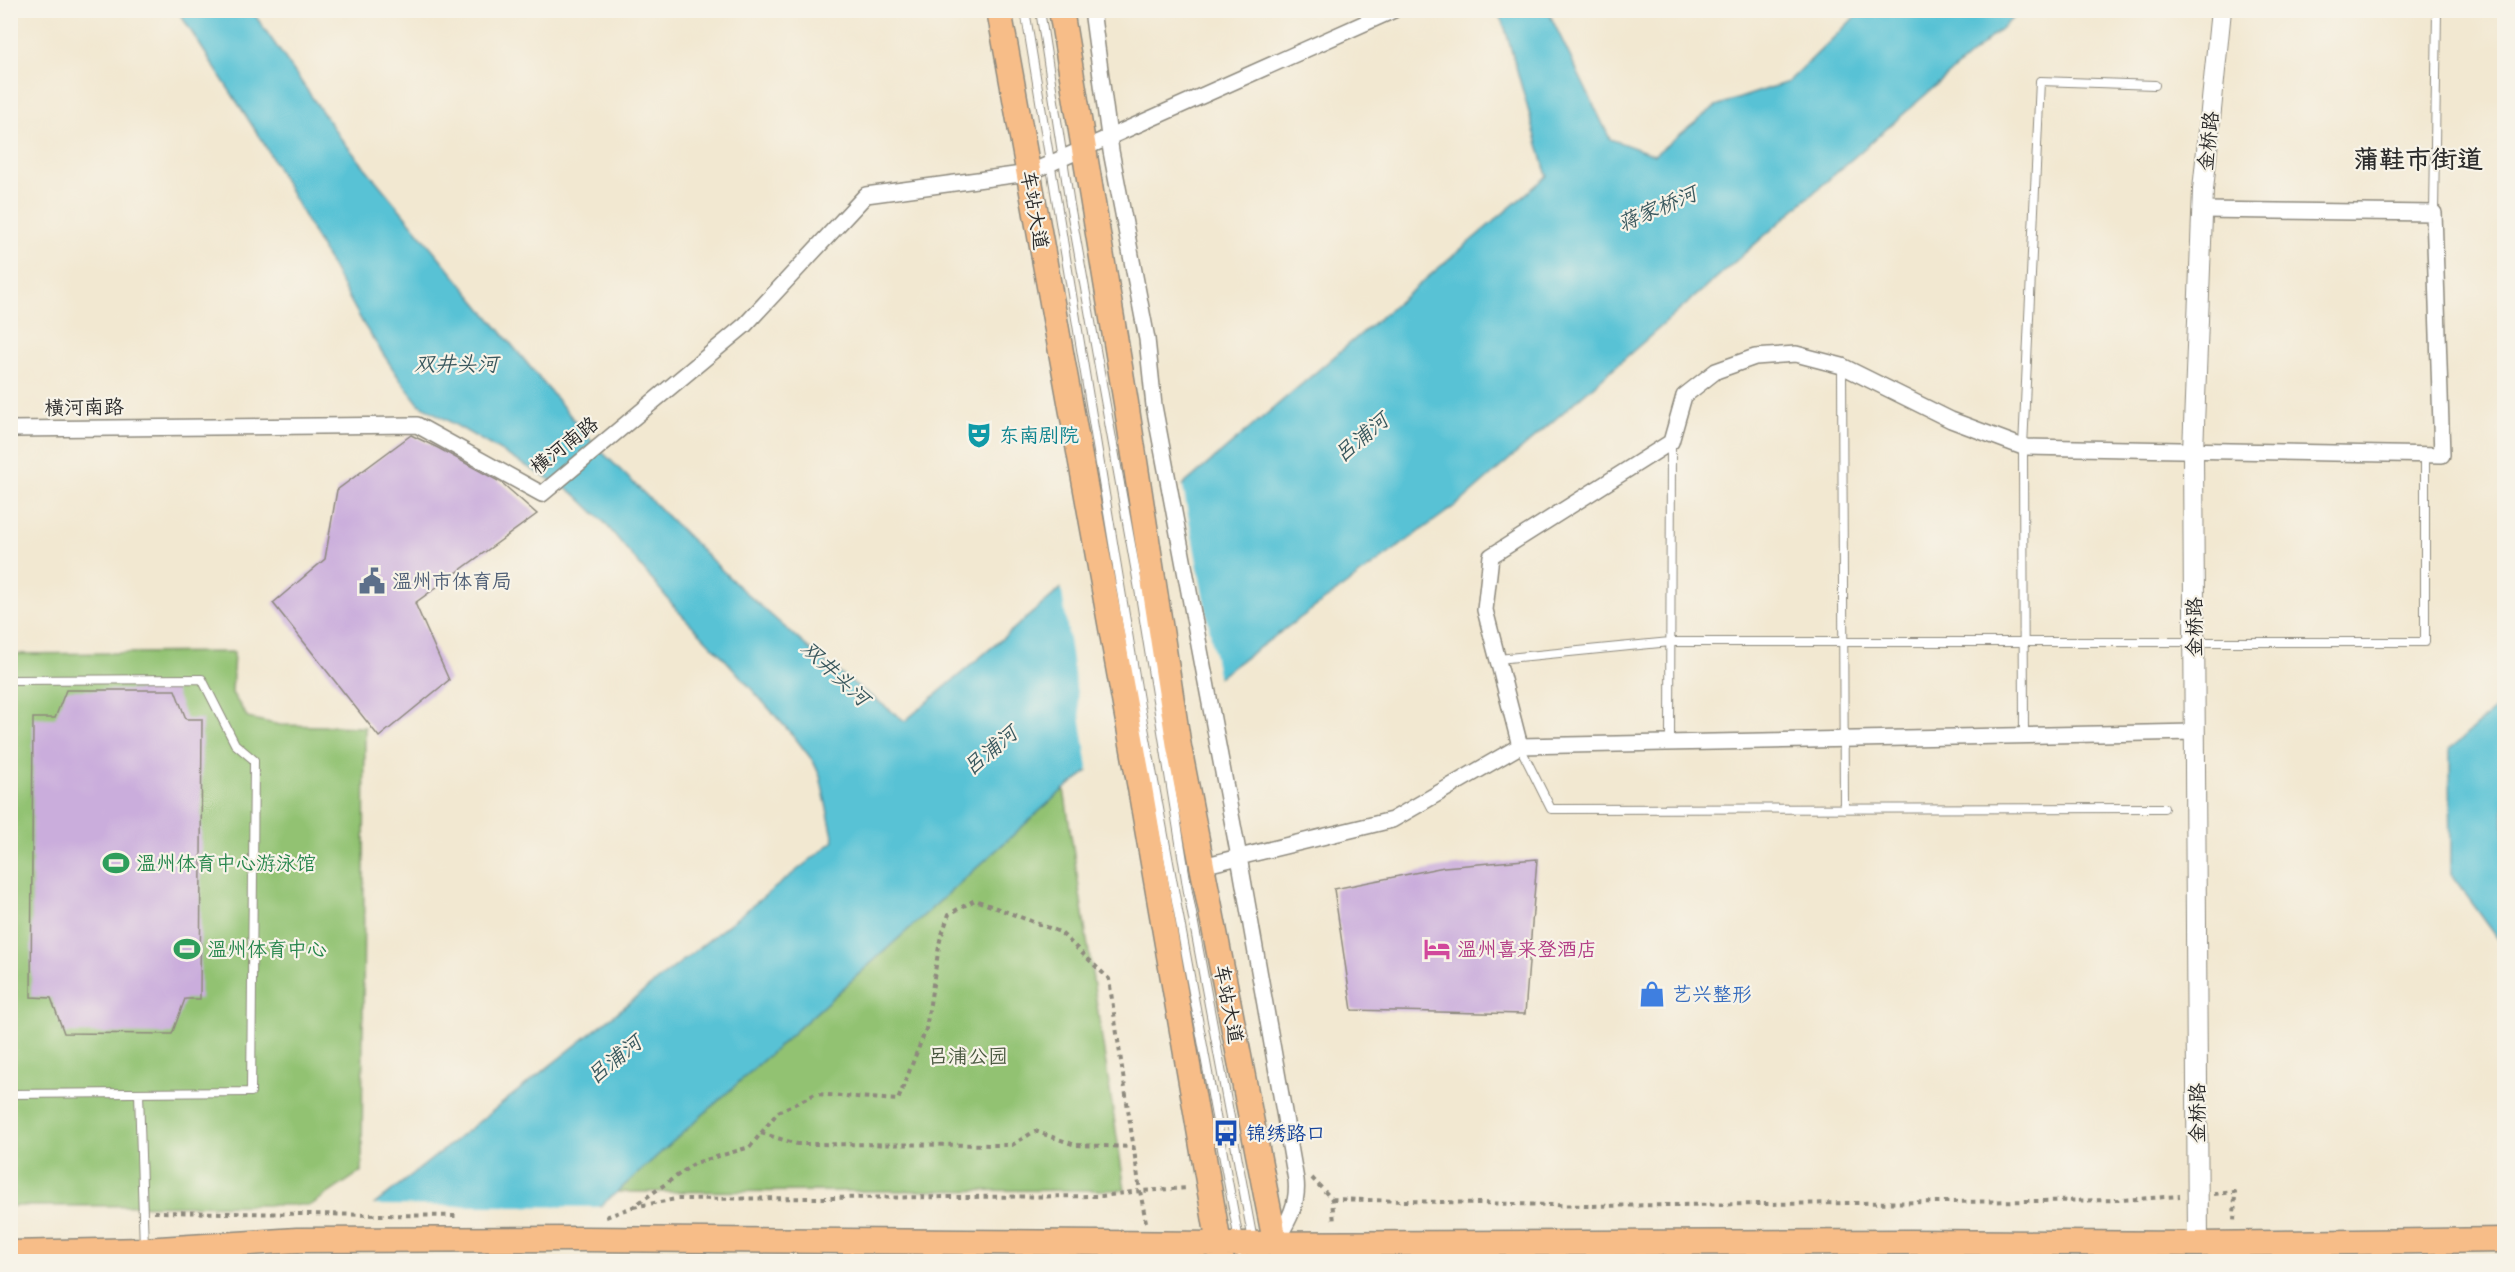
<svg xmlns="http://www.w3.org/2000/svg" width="2515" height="1272" viewBox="0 0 2515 1272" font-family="Itim,'LXGW WenKai TC',sans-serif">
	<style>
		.green { fill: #92c272; stroke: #5e764e; stroke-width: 1.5 }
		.water { fill: #59c2d5; stroke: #427680; stroke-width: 1.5 }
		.pier { fill: #f2e8d1 }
		.building { fill: #caaddc }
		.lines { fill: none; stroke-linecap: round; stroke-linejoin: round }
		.service-casing { stroke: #8e8a7e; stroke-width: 10 }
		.minor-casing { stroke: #8e8a7e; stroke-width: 18 }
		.tertiary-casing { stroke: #8e8a7e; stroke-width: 22 }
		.primary-casing { stroke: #8e8a7e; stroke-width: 27 }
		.path { stroke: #8e8a7e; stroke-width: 4; stroke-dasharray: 4.5 4.5; stroke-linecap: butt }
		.service { stroke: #fff; stroke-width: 8 }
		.minor { stroke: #fff; stroke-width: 15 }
		.tertiary { stroke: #fff; stroke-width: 20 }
		.primary { stroke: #f7bd88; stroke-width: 24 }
		.labels { text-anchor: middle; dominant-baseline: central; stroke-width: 4.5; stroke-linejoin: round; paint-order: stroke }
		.street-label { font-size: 20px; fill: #2b2b2b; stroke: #f7f3e8 }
		.culture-label { font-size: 20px; fill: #0d838f; stroke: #f7f3e8; text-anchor: start }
		.service-label { font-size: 20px; fill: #4e5e75; stroke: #f7f3e8; text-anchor: start }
		.leisure-label { font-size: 20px; fill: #27864d; stroke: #f7f3e8; text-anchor: start }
		.hotel-label { font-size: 20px; fill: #b23c85; stroke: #f7f3e8; text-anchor: start }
		.shop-label { font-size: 20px; fill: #366cbe; stroke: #f7f3e8; text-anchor: start }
		.park-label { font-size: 20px; fill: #4a5840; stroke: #f7f3e8 }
		.transit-label { font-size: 20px; fill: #164399; stroke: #f7f3e8; text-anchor: start }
		.water-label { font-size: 21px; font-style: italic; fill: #39585e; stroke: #f7f3e8 }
		.district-label { font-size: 26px; font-weight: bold; fill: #2b2b2b; stroke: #f7f3e8 }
	</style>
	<rect width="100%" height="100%" fill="#f7f3e8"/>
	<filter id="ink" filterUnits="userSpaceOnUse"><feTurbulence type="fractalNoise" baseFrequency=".0167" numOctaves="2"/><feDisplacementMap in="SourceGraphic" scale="12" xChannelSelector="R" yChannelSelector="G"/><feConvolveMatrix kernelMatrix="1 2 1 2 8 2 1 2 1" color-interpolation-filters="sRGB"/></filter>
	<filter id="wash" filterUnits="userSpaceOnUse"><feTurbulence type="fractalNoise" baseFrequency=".008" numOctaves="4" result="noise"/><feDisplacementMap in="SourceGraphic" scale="24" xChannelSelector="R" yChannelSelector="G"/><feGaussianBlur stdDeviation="1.35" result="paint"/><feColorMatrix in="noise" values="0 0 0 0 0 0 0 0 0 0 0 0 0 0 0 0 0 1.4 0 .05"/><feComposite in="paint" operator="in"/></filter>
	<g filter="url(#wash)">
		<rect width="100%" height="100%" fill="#f2e8d1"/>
		<path class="green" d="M 234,652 L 232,693 L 248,718 L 280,725 L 365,727 L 362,1171 L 311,1205 L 11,1206 L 10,654 Z
			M 1064,789 L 1125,1190 L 617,1192 Z"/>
		<path class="water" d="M 178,11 L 252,11 L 339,136 L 593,443 L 738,586 L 822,660 L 905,721 L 1547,176 L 1505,28 L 1497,11 L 1548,11 L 1610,139 L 1654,155 L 1716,106 L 1788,82 L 1861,11 L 2021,11 L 1463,500 L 1064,789 L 617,1192 L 534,1262 L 303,1261 L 834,841 L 820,776 L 813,761 L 796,739 L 723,657 L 678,611 L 604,522 L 575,494 L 419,404 L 399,378 L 364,325 L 263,142 Z
			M 2504,701 L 2504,947 L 2451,874 L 2450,749 Z"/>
		<path class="pier" d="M 1182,482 L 1219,680 L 1089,775 L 1061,585 Z
			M 369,1205 L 604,1207 L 538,1262 L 300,1261 Z"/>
		<g id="blocks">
			<path class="building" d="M 411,435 L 438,448 L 502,483 L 537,514 L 415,603 L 449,680 L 379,737 L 273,603 L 325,559 L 337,490 Z
				M 66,690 L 175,690 L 186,719 L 202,719 L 200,999 L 185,999 L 172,1034 L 64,1033 L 51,998 L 31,997 L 33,718 L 55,718 Z
				M 1537,859 L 1525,1014 L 1352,1010 L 1334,889 L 1444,867 Z"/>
		</g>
	</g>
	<g filter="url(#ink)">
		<use href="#blocks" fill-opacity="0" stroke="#8e8a7e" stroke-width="1.5"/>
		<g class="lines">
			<g class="service-casing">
				<path id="service" d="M 1025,10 L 1140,706 L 1243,1262
					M 1040,10 L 1070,205 L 1140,595 L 1188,892 L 1257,1262
					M 2434,213 L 2437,10
					M 1842,366 L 1844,809
					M 1498,659 L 1670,642 L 2425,642 L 2425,454
					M 10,680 L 202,679 L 235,744 L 254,760 L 251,1092 L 10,1094
					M 2024,736 L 2023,447 L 2040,81 L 2155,85
					M 1670,743 L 1671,442
					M 1520,747 L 1551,809 L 2164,808
					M 139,1093 L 144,1248"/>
			</g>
			<g class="minor-casing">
				<path id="minor" d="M 1092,10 L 1111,151 L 1147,339 L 1154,406 L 1239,857 L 1296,1180 C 1299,1205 1287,1223 1275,1243
					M 10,429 L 417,425 L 542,494 L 745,325 L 866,195 L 1029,173 L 1394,10
					M 1520,746 L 1485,610 L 1491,556 L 1671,442 L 1684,396 L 1716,371 L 1755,357 L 1796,354 L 1842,366 L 1951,420 L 2023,447 L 2442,455 L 2434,213 L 2202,210
					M 1202,866 L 1392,820 L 1520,746 L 2195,732"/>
			</g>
			<g class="tertiary-casing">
				<path id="tertiary" d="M 2198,1244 L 2193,451 L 2203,190 L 2221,10"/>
			</g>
			<g class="primary-casing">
				<path id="primary" d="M 999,10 L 1140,788 L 1222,1262
					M 1061,10 L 1126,403 L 1179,747 L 1279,1262
					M 10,1253 L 144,1250 L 297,1240 L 585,1239 L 1219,1244 L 1910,1242 L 2198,1244 L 2504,1240"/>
			</g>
			<path class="path" d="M 761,1133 L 797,1144 L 1012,1145 L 1035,1131 L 1075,1145 L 1134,1147
				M 1312,1178 L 1332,1199 L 1334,1223
				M 2214,1194 L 2235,1192 L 2234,1224
				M 1332,1199 L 1584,1206 L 2122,1200 L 2180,1196
				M 154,1212 L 458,1216
				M 606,1217 L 633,1207 L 695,1163 L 750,1147 L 778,1112 L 815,1094 L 898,1100 L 926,1029 L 940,940 L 949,914 L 975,900 L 1060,932 L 1109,979 L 1140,1191 L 1102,1196 L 676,1199 L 633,1207
				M 1146,1222 L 1140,1191 L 1188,1188"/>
			<use href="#service" class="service"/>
			<use href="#minor" class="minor"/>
			<use href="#tertiary" class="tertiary"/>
			<use href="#primary" class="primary"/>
		</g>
	</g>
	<defs>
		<g id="theatre-bare" transform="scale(2.07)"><path d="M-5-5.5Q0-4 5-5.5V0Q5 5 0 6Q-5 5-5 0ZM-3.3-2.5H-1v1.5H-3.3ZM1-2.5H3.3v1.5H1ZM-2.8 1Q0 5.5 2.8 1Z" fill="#0f9aa8" stroke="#f7f3e8" stroke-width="2.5" paint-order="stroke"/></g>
		<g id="civic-bare" transform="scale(2.07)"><path d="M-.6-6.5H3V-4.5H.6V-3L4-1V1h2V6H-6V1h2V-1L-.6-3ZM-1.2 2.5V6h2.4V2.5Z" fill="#5c6f8a" stroke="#f7f3e8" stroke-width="2.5" paint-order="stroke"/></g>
		<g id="stadium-bare" transform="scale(2.07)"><path d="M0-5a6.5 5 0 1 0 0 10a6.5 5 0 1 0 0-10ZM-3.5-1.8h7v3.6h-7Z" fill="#2e9e5b" stroke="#f7f3e8" stroke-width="2.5" paint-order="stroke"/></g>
		<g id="hotel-bare" transform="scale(2.07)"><path d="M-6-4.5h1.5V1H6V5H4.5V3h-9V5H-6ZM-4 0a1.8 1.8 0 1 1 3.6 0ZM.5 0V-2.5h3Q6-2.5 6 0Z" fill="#d1479c" stroke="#f7f3e8" stroke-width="2.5" paint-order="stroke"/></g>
		<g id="shop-bare" transform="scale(2.07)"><path d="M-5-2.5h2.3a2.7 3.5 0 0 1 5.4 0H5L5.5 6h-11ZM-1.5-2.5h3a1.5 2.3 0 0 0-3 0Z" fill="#3f7fe0" stroke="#f7f3e8" stroke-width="2.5" paint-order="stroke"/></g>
		<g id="bus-bare" transform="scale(2.07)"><path d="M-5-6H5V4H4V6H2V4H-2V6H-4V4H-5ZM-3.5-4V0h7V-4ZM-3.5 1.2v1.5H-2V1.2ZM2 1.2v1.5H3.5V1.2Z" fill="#1a4fb4" stroke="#f7f3e8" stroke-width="2.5" paint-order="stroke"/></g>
	</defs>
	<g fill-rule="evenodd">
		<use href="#theatre-bare" x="979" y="435"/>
		<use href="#civic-bare" x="372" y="581"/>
		<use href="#stadium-bare" x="116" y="863"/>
		<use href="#stadium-bare" x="187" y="949"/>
		<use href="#hotel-bare" x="1437" y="949"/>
		<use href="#shop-bare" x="1652" y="994"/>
		<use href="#bus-bare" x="1226" y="1133"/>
	</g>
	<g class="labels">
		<g class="street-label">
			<text transform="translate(2208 141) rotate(-84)">金桥路</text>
			<text transform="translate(1035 210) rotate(80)">车站大道</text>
			<text transform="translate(84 407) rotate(-1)">横河南路</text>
			<text transform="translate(564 445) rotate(-38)">横河南路</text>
			<text transform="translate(2194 627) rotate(-90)">金桥路</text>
			<text transform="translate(1229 1004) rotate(79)">车站大道</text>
			<text transform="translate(2197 1113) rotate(-90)">金桥路</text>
		</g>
		<g class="culture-label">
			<text x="999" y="435">东南剧院</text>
		</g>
		<g class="service-label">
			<text x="392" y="581">温州市体育局</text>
		</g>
		<g class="leisure-label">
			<text x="136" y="863">温州体育中心游泳馆</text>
			<text x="207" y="949">温州体育中心</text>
		</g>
		<g class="hotel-label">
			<text x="1457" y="949">温州喜来登酒店</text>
		</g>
		<g class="shop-label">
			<text x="1672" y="994">艺兴整形</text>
		</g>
		<g class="park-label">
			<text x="968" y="1056">吕浦公园</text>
		</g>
		<g class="transit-label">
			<text x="1246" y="1133">锦绣路口</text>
		</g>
		<g class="water-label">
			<text transform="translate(1657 208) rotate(-23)">蒋家桥河</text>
			<text x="456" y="363">双井头河</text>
			<text transform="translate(1361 437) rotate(-40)">吕浦河</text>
			<text transform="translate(836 673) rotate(43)">双井头河</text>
			<text transform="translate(990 750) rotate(-40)">吕浦河</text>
			<text transform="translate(614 1059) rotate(-39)">吕浦河</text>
		</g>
		<g class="district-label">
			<text x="2418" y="159">蒲鞋市街道</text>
		</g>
	</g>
	<rect width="2515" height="1272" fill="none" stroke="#f7f3e8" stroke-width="36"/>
</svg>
